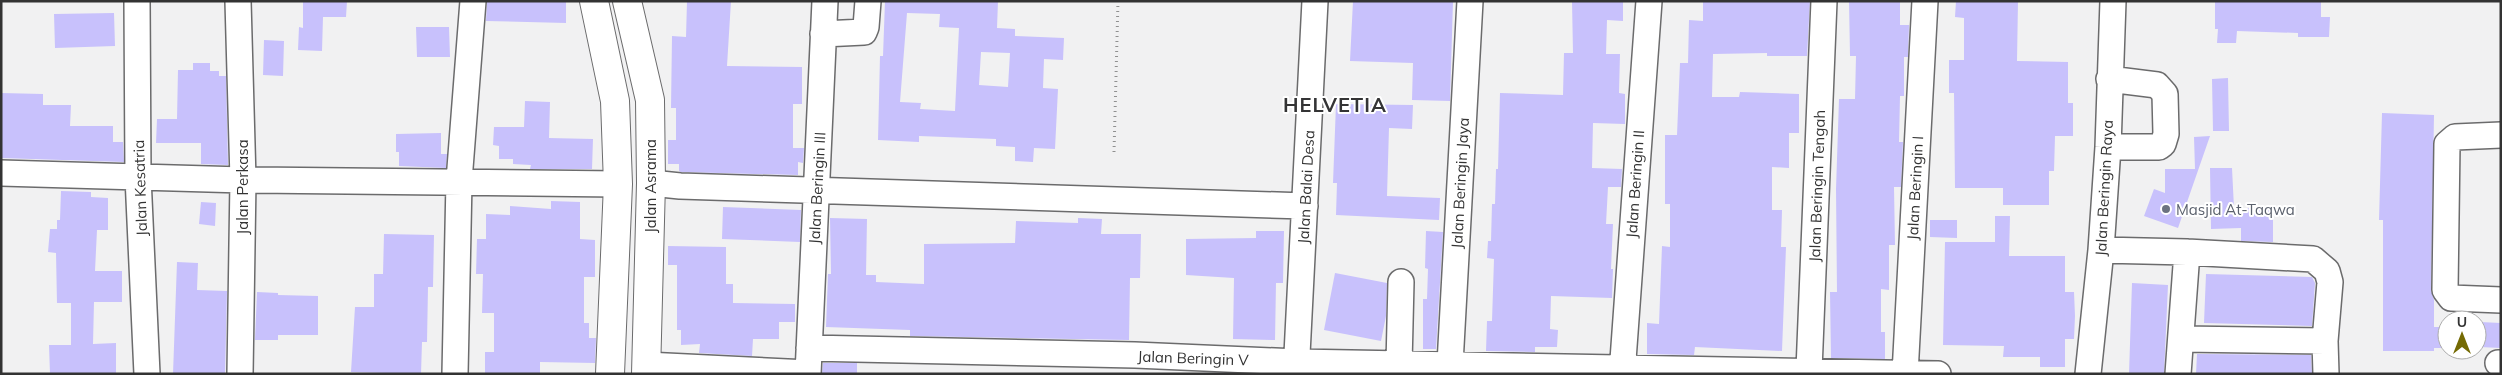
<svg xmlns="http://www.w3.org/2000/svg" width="2502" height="375" viewBox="0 0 2502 375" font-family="Mulish,sans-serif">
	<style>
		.building { fill: #c8c1fc; fill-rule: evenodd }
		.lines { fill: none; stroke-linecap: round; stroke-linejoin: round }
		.minor-casing { stroke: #6b6b6c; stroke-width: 28 }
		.highway-casing { stroke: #6b6b6c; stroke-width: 30 }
		.path { stroke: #909090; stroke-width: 3; stroke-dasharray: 1 4; stroke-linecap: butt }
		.minor { stroke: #fff; stroke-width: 25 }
		.highway { stroke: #fff; stroke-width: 28 }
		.worship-dot { fill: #6b7280; stroke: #fff; stroke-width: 2 }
		.labels { text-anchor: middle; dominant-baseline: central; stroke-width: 4; stroke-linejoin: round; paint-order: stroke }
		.street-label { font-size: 15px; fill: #333; stroke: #fff }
		.worship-label { font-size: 15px; fill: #5b616d; stroke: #fff; text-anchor: start }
		.district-label { font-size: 20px; font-weight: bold; letter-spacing: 1px; fill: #343435; stroke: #fff }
	</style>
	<rect width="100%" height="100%" fill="#f1f1f2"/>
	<path class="building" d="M 303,1 L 347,1 L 346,17 L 323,17 L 322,51 L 298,50 L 299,27 L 303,28 Z
		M 487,1 L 566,1 L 566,23 L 486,21 Z
		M 687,1 L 731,1 L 727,66 L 802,67 L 802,104 L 793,104 L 793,148 L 804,148 L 803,163 L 798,162 L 798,175 L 681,172 L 679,171 L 679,164 L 668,164 L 668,140 L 676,140 L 676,108 L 671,108 L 672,36 L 686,37 Z
		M 885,1 L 998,1 L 997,28 L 1015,29 L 1015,36 L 1064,38 L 1063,60 L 1044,59 L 1043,88 L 1058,89 L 1055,149 L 1034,148 L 1033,162 L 1015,161 L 1015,147 L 996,146 L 996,139 L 919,136 L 919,142 L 878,140 L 880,56 L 883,56 ZM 907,13 L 940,14 L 939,27 L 959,28 L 955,111 L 920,109 L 921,103 L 900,102 ZM 981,52 L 1010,53 L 1008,87 L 979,85 Z
		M 1353,1 L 1453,1 L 1450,101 L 1412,100 L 1413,63 L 1350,61 Z
		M 1572,1 L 1623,1 L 1623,21 L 1607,20 L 1606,54 L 1620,54 L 1619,93 L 1625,94 L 1625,124 L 1593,123 L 1592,168 L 1622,169 L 1621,187 L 1608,187 L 1606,224 L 1613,224 L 1611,269 L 1613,269 L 1612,298 L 1551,296 L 1550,329 L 1558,330 L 1557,347 L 1535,347 L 1535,352 L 1486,351 L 1487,321 L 1492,321 L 1494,259 L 1487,258 L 1488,241 L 1491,241 L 1492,204 L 1495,204 L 1496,169 L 1498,169 L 1500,93 L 1563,95 L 1564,53 L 1573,53 Z
		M 1703,1 L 1810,1 L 1807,56 L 1767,56 L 1767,53 L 1713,54 L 1712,97 L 1739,97 L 1740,92 L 1799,94 L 1799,133 L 1789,133 L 1789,168 L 1772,167 L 1772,210 L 1782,210 L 1781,247 L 1786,247 L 1782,351 L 1695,347 L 1694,355 L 1647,354 L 1647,323 L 1659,324 L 1662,246 L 1670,247 L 1670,204 L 1665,204 L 1665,135 L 1677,135 L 1680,63 L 1688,63 L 1689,20 L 1703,21 Z
		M 1849,1 L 1900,1 L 1900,25 L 1909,25 L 1908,57 L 1904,57 L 1904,96 L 1900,96 L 1899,142 L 1903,142 L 1901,187 L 1894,187 L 1895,245 L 1889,245 L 1889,290 L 1881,289 L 1881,332 L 1885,332 L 1885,359 L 1831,358 L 1830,292 L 1837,292 L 1836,189 L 1839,99 L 1855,99 L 1856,56 L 1850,56 Z
		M 1956,1 L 2018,1 L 2017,61 L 2068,62 L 2068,103 L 2073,103 L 2073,136 L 2055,136 L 2054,171 L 2049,171 L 2049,205 L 2003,205 L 2003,188 L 1955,188 L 1954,93 L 1949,93 L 1949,60 L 1964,60 L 1964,18 L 1955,17 Z
		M 2215,1 L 2321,1 L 2321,17 L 2330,17 L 2329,37 L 2298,37 L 2298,33 L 2237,31 L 2236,43 L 2217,43 L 2218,29 L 2215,29 Z
		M 114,13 L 115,46 L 55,48 L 54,14 Z
		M 416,27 L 449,27 L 450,57 L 417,57 Z
		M 264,40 L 284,41 L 283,76 L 263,75 Z
		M 193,63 L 210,63 L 210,71 L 219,71 L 219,76 L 226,76 L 228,165 L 201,164 L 201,143 L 156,143 L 157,119 L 177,119 L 178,70 L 193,70 Z
		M 2228,78 L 2229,131 L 2213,131 L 2212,79 Z
		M 1,93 L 43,94 L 43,105 L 71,105 L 70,126 L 113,126 L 113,142 L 123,142 L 124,162 L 1,158 Z
		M 525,101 L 550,102 L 549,138 L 593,139 L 592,169 L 530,169 L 531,165 L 513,164 L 513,159 L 499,159 L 499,146 L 493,145 L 494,127 L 524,127 Z
		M 1336,104 L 1413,105 L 1412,129 L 1389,128 L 1387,196 L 1440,198 L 1439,220 L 1336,215 L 1337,183 L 1333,183 Z
		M 2382,113 L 2434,115 L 2431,290 L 2434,300 L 2434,327 L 2447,327 L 2447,348 L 2434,348 L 2434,351 L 2383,351 L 2383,220 L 2379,220 Z
		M 441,133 L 441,154 L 447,154 L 446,168 L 399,166 L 399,152 L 396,152 L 396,134 Z
		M 2210,136 L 2178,228 L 2144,216 L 2154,189 L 2165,193 L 2165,169 L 2195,169 L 2194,137 Z
		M 2210,168 L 2232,168 L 2234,208 L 2273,208 L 2273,242 L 2241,241 L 2241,228 L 2211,229 Z
		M 61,191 L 91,192 L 91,197 L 108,198 L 108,230 L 97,230 L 95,271 L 122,271 L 122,302 L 94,302 L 93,344 L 116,343 L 116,374 L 50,374 L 49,345 L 71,345 L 71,303 L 57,303 L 56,253 L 48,252 L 50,229 L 57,229 L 57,220 L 60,220 Z
		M 551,201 L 580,202 L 580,239 L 595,240 L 595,277 L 584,277 L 584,323 L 589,323 L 589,338 L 596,338 L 595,363 L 540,362 L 540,374 L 485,374 L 485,352 L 494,352 L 494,313 L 482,313 L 483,274 L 476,274 L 477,239 L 486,239 L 486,214 L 510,215 L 510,206 L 551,209 Z
		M 201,202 L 216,203 L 215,226 L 199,224 Z
		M 723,207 L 801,210 L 800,242 L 722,239 Z
		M 1995,216 L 2010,216 L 2009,256 L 2065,256 L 2065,292 L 2074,292 L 2075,316 L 2074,339 L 2065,339 L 2065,367 L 2040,367 L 2040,357 L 2003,357 L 2004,346 L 1943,345 L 1945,242 L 1995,242 Z
		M 830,218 L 867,219 L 866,275 L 876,275 L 876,282 L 924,284 L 924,244 L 1015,243 L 1016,221 L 1078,223 L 1078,218 L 1102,219 L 1101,234 L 1141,234 L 1140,278 L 1130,278 L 1129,340 L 910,336 L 910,330 L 826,327 L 828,274 L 831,274 Z
		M 1930,220 L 1957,220 L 1957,238 L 1930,237 Z
		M 1256,231 L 1284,231 L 1283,283 L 1276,283 L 1275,340 L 1233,339 L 1234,278 L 1186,275 L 1186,239 L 1256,238 Z
		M 1426,231 L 1443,232 L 1436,349 L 1423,349 L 1423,299 L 1427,299 L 1428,269 L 1425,268 Z
		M 384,234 L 434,235 L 433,287 L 428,287 L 427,342 L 422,342 L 421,374 L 351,372 L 355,307 L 374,307 L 374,274 L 383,274 Z
		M 668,246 L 726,247 L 726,284 L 733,284 L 733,303 L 795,304 L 795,322 L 779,322 L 779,339 L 753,339 L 752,356 L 699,353 L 700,344 L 681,345 L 681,330 L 677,330 L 677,265 L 668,265 Z
		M 177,262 L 198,263 L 197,290 L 227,291 L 225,374 L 173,374 Z
		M 1335,273 L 1387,283 L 1386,316 L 1381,341 L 1324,330 Z
		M 2206,274 L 2312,277 L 2315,283 L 2312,326 L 2204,323 Z
		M 2132,283 L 2168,285 L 2164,374 L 2129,374 Z
		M 257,292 L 278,293 L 278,295 L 318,296 L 318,335 L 278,335 L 278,340 L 255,340 Z
		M 2480,322 L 2501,323 L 2501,348 L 2479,347 Z
		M 2197,354 L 2311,355 L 2312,374 L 2196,374 Z
		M 823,363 L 857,363 L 857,374 L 822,374 Z"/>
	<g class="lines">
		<g class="minor-casing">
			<path id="minor" d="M 137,1 L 138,177 L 147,374
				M 238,1 L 243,180 L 240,374
				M 823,34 L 864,32 L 866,27 L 868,1
				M 2501,135 L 2455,137 L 2447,144 L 2445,290 L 2451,298 L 2501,300
				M 2108,147 L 2159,147 L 2163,144 L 2166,134 L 2165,94 L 2157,85 L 2109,79
				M 1,173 L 243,180 L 618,184
				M 651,183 L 680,186 L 1305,206
				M 2101,250 L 2187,252 L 2313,259 L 2327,271 L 2330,282 L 2325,341 L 2326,374
				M 2182,339 L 2325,341
				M 809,348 L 1135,355 L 1297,362 L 1938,374
				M 2498,363 L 2501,363
				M 1399,364 L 1401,282
				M 1450,364 L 1470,1
				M 646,365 L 808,373
				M 1809,370 L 1824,1
				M 455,374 L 459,181 L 473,1
				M 808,374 L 825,1
				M 1296,374 L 1315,1
				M 1622,374 L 1649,1
				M 1905,374 L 1925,1
				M 2088,374 L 2101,250 L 2108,147 L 2113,1
				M 2178,374 L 2187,252"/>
		</g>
		<g class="highway-casing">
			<path id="highway" d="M 594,1 L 615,101 L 618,184 L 610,374
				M 627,1 L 650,100 L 651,183 L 646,374"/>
		</g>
		<path class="path" d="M 1114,152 L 1118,1"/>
		<use href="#minor" class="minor"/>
		<use href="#highway" class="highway"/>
	</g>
	<circle class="worship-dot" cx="2166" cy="209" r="5"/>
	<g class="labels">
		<g class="street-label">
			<text transform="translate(1460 183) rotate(-87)">Jalan Beringin Jaya</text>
			<text transform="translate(1635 184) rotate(-86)">Jalan Beringin II</text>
			<text transform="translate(650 186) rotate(-90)">Jalan Asrama</text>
			<text transform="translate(1817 186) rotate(-88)">Jalan Beringin Tengah</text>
			<text transform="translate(242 187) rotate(-90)">Jalan Perkasa</text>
			<text transform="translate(1306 187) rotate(-87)">Jalan Balai Desa</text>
			<text transform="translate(140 188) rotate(-92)">Jalan Kesatria</text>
			<text transform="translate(817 188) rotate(-87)">Jalan Beringin III</text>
			<text transform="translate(1915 188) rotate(-87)">Jalan Beringin I</text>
			<text transform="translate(2104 188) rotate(-87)">Jalan Beringin Raya</text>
			<text transform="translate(1193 358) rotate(2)">Jalan Beringin V</text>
		</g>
		<g class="worship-label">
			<text x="2176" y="209">Masjid At-Taqwa</text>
		</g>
		<g class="district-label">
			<text x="1335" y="104">HELVETIA</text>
		</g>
	</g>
	<rect width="2502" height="375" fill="none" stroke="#333333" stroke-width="5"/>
	<g transform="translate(2462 335)"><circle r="24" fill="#ffffff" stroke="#adadad"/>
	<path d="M0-4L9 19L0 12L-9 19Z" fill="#746a03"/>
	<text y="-8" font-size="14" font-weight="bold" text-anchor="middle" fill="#333333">U</text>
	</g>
</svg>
